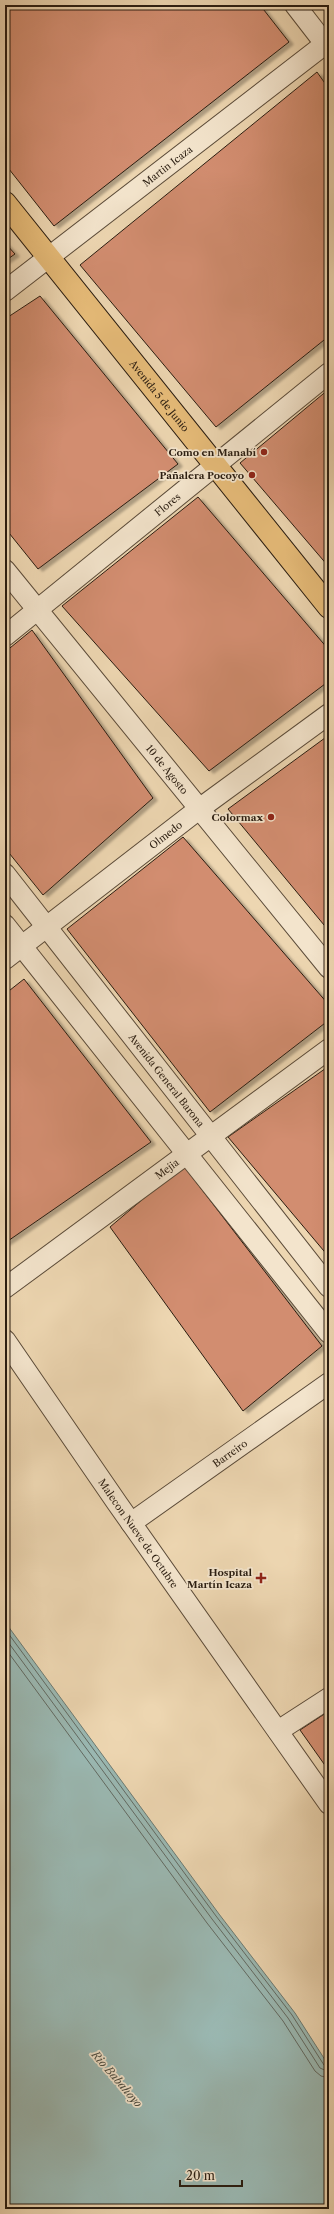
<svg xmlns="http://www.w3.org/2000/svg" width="334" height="2214" viewBox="0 0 334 2214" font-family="'Libre Caslon Text',serif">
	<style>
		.water { fill: #9ab8b2; stroke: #6d7a72 }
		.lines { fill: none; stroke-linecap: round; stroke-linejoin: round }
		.shore { stroke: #626a62; stroke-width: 1 }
		.building { fill: #d28d6f; stroke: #2a1d11; filter: url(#shadow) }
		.street-casing { stroke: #5b4b39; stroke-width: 22 }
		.primary-casing { stroke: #2a1d11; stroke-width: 24 }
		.street { stroke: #f3e4cc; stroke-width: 20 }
		.primary { stroke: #e6bb78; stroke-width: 22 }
		.poi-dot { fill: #8f2418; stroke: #f3e4cc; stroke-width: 1.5 }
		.labels { text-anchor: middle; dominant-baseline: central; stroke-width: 3.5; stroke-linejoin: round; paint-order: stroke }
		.street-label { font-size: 10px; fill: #2a1d11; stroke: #f3e4cc }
		.poi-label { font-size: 10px; font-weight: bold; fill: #2a1d11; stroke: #f3e4cc; text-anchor: end }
		.water-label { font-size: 11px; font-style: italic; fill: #4c4c41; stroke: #f3e4cc }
	</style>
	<defs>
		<filter id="shadow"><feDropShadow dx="4.5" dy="2.5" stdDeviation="1" flood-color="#0004"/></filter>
	</defs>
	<rect width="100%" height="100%" fill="#edd6b1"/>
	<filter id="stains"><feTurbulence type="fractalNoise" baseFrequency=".005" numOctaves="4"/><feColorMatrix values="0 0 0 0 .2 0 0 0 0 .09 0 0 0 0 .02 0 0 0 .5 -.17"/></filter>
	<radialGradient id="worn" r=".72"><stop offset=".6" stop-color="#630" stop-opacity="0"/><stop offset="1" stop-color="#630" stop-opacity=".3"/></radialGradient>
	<path class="water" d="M 5,1622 L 219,1914 L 295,2013 L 329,2066 L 329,2209 L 5,2209 Z"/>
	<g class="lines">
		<path class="shore" d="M 5,1629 L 216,1916 L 292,2015 L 324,2065 L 329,2067
			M 5,1638 L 212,1919 L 288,2018 L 320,2068 L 329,2072
			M 5,1648 L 207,1923 L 283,2021 L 315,2071 L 321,2076 L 329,2078"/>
	</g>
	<path class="building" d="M 5,5 L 260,5 L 289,42 L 54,226 L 5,164 Z
		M 317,72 L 329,89 L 329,336 L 216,427 L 80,265 Z
		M 5,243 L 15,254 L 5,261 Z
		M 40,296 L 178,464 L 38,569 L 5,528 L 5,319 Z
		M 329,389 L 329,567 L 240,463 Z
		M 198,497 L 329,650 L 329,681 L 209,771 L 62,606 Z
		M 32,630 L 153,798 L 43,895 L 5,848 L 5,652 Z
		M 329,735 L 329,931 L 228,809 Z
		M 183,837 L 329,1005 L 329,1020 L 210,1112 L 67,929 Z
		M 24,979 L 151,1142 L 5,1243 L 5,994 Z
		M 329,1066 L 329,1257 L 228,1137 Z
		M 183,1165 L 322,1346 L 243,1411 L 110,1227 Z
		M 329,1711 L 329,1771 L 300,1730 Z"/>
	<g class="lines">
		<g class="street-casing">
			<g id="street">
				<path d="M 295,5 L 329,49"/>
				<path id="s1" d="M 5,291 L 329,41"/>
				<path id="s2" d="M 5,570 L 329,968"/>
				<path id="s3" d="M 5,636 L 329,373"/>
				<path id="s4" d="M 5,874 L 329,1287"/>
				<path d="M 5,925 L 329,1333"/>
				<path id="s5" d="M 5,959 L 199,809 L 329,714"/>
				<path id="s6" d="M 5,1288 L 329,1049"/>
				<path id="s7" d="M 5,1340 L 117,1503 L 329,1804"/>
				<path id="s8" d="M 131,1523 L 329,1383"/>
				<path d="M 278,1731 L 329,1698"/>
			</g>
		</g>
		<g class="primary-casing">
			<g id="primary">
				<path id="s9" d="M 5,203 L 329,607"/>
			</g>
		</g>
		<use href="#street" class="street"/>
		<use href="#primary" class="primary"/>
	</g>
	<g class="poi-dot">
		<circle cx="264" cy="452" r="4"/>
		<circle cx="252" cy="475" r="4"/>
		<circle cx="271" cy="817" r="4"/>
		<path d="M259 1572h4v4h4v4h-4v4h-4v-4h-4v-4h4z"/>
	</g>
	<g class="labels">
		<g class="street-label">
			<text stroke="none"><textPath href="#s1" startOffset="205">Martin Icaza</textPath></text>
			<text stroke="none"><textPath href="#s9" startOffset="247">Avenida 5 de Junio</textPath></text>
			<text stroke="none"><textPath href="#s3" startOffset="209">Flores</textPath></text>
			<text stroke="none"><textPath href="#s2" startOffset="257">10 de Agosto</textPath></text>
			<text stroke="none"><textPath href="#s5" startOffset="203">Olmedo</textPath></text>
			<text stroke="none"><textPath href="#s4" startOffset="262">Avenida General Barona</textPath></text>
			<text stroke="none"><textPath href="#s6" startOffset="201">Mejia</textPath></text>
			<text stroke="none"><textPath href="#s8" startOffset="121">Barreiro</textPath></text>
			<text stroke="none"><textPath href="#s7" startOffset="235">Malecon Nueve de Octubre</textPath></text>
		</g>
		<g class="poi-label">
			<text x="256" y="452">Como en Manabí</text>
			<text x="244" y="475">Pañalera Pocoyo</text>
			<text x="263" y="817">Colormax</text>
			<text x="252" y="1572">Hospital<tspan x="252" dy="12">Martín Icaza</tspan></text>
		</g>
		<g class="water-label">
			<text transform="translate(117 2079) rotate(49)">Rio Babahoyo</text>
		</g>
	</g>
	<rect width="334" height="2214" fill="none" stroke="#edd6b1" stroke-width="20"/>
	<rect x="6" y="6" width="322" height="2202" fill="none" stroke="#2a1d11" stroke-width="2"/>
	<rect x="10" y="10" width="314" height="2194" fill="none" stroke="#2a1d11"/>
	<path d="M180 2180v6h62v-6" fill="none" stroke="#2a1d11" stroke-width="2"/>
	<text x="186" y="2180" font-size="12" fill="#2a1d11" stroke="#f3e4cc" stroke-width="3" paint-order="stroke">20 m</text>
	<rect width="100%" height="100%" filter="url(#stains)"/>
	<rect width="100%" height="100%" fill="url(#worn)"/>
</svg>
